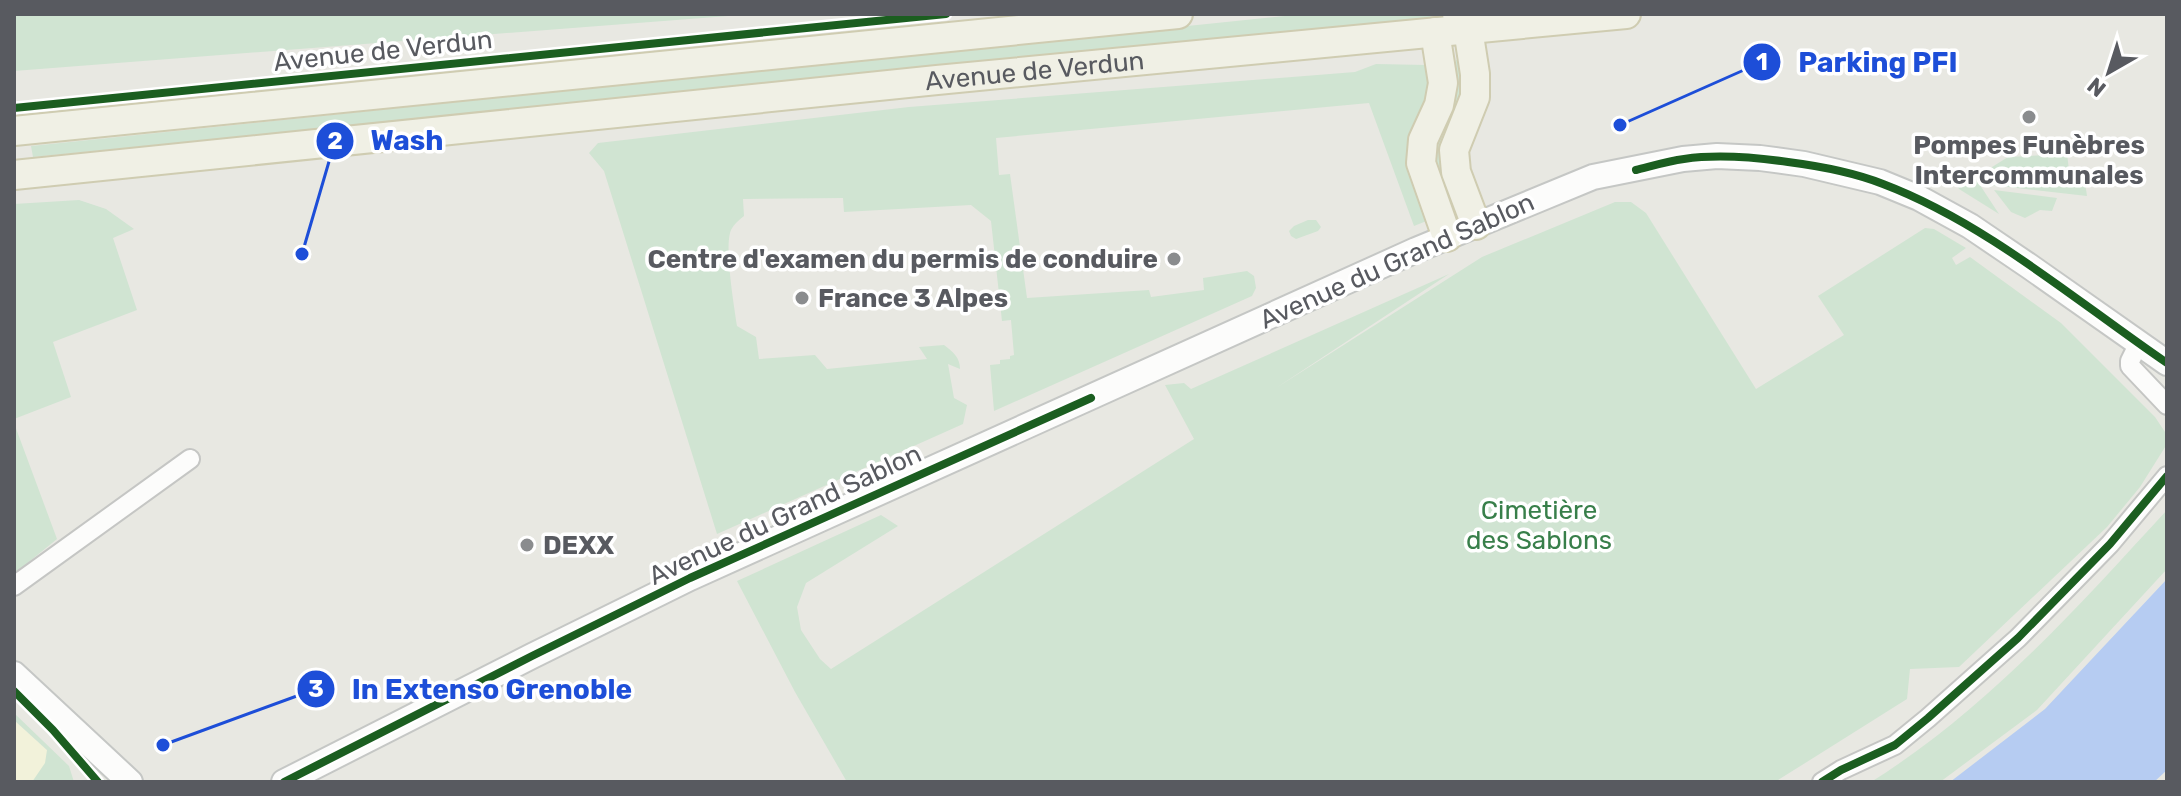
<svg xmlns="http://www.w3.org/2000/svg" width="2181" height="796" viewBox="0 0 2181 796" font-family="Rubik,sans-serif">
	<style>
		.commercial { fill: #f2f2da }
		.green { fill: #d0e4d2 }
		.water { fill: #b6ccf2 }
		.lines { fill: none; stroke-linecap: round; stroke-linejoin: round }
		.street-casing { stroke: #c5c6c4; stroke-width: 22 }
		.secondary-casing { stroke: #c5c7c5; stroke-width: 28 }
		.primary-casing { stroke: #cfccb1; stroke-width: 32 }
		.street { stroke: #fcfcfb; stroke-width: 18 }
		.secondary { stroke: #fcfcfb; stroke-width: 24 }
		.primary { stroke: #f0f0e5; stroke-width: 28 }
		.cycleway-casing { stroke: #fff; stroke-width: 13 }
		.cycleway { stroke: #1b5e20; stroke-width: 8 }
		.poi-dot { fill: #8a8c8e; stroke: #fff; stroke-width: 3 }
		.labels { text-anchor: middle; dominant-baseline: central; stroke-width: 7; stroke-linejoin: round; paint-order: stroke }
		.street-label { font-size: 26px; fill: #585a60; stroke: #fff }
		.poi-label { font-size: 26px; font-weight: bold; fill: #585a60; stroke: #fff; text-anchor: start }
		.park-label { font-size: 26px; fill: #387f4a; stroke: #fff }
		.leader { fill: none; stroke: #1d4ed8; stroke-width: 3 }
		.callout-dot { fill: #1d4ed8; stroke: #fff; stroke-width: 3 }
		.mark-label { font-size: 24px; text-anchor: middle; font-weight: bold; fill: #fff }
		.callout-label { font-size: 28px; text-anchor: middle; font-weight: bold; fill: #1d4ed8; stroke: #fff; stroke-width: 7; stroke-linejoin: round; paint-order: stroke }
	</style>
	<rect width="100%" height="100%" fill="#e8e8e2"/>
	<path class="commercial" d="M 14,720 L 47,750 L 53,782 L 14,782 Z"/>
	<path class="green" d="M 14,14 L 754,14 L 14,71 Z
		M 1304,14 L 1437,14 L 1425,19 L 33,157 L 31,146 Z
		M 1466,59 L 1463,205 L 1453,209 L 1435,165 L 1435,146 L 1455,95 L 1456,60 Z
		M 1376,64 L 1426,65 L 1433,70 L 1434,218 L 1414,226 L 1369,103 L 996,138 L 999,175 L 1010,174 L 1027,298 L 1149,290 L 1151,297 L 1204,290 L 1203,278 L 1247,271 L 1254,276 L 1256,288 L 1252,296 L 994,411 L 990,365 L 1000,364 L 1000,360 L 1010,359 L 1010,356 L 1014,355 L 1011,320 L 1002,321 L 991,221 L 971,205 L 844,212 L 843,198 L 743,199 L 744,216 C 739,220 734,224 731,230 C 724,246 734,306 737,326 L 756,337 L 759,359 L 815,355 L 827,369 L 927,359 L 919,347 L 944,345 C 953,352 960,357 960,369 L 948,364 L 954,398 L 967,405 L 963,424 L 717,534 L 604,171 L 589,153 L 598,143 L 909,107 L 1355,72 Z
		M 2067,154 L 2069,170 L 2083,169 L 2087,196 L 1991,185 L 1984,172 L 2008,157 Z
		M 1974,176 L 1999,214 L 1959,189 L 1958,187 Z
		M 1994,190 L 2057,198 L 2052,211 L 2040,210 L 2025,218 L 2011,212 Z
		M 79,200 L 106,209 L 134,229 L 113,238 L 137,310 L 53,342 L 71,397 L 14,419 L 14,204 Z
		M 1615,202 L 1631,202 L 1646,213 L 1756,389 L 1844,335 L 1818,296 L 1925,228 L 1934,229 L 1966,248 L 1952,258 L 1956,265 L 1970,257 L 2061,323 L 2155,417 L 2167,435 L 2167,444 L 2140,487 L 2107,527 L 1959,667 L 1910,669 L 1907,699 L 1775,782 L 847,782 L 795,692 L 737,581 L 881,515 L 898,526 L 806,583 L 797,607 L 801,630 L 820,659 L 831,669 L 1194,439 L 1165,385 L 1184,383 L 1191,389 L 1449,274 L 1276,388 L 1482,257 Z
		M 1308,220 L 1316,220 L 1321,227 L 1318,231 L 1296,239 L 1291,236 L 1289,231 L 1294,226 Z
		M 14,423 L 57,539 L 14,574 Z
		M 2167,510 L 2167,569 L 2037,710 L 1940,782 L 1871,782 C 1987,709 2075,610 2167,510 Z
		M 14,713 L 69,766 L 74,782 L 32,782 L 45,763 L 47,750 L 14,720 Z"/>
	<path class="water" d="M 2167,579 L 2167,770 L 2154,782 L 1950,782 L 2045,709 Z"/>
	<g class="lines">
		<g class="street-casing">
			<path id="street" d="M 2139,343 L 2130,361 L 2130,366 L 2167,405
				M 14,586 L 190,459
				M 1822,782 L 1841,770 L 1895,745 L 1928,718 L 2018,638 L 2110,544 L 2167,476"/>
		</g>
		<g class="secondary-casing">
			<path id="secondary" d="M 14,674 L 130,782
				M 284,782 L 532,656 L 690,578 L 1416,250 L 1593,177 L 1683,159 L 1717,156 L 1760,158 L 1804,164 L 1880,182 L 1919,198 L 1970,226 L 2029,266 L 2167,363"/>
		</g>
		<g class="primary-casing">
			<g id="primary">
				<path d="M 1457,14 L 1468,29 L 1475,74 L 1475,97 L 1454,150 L 1456,172 L 1476,225"/>
				<path d="M 1435,32 L 1443,83 L 1439,105 L 1423,140 L 1421,163 L 1447,237"/>
				<path d="M 14,131 L 1178,14"/>
				<path id="s1" d="M 14,175 L 937,80 L 1626,14"/>
			</g>
		</g>
		<use href="#street" class="street"/>
		<use href="#secondary" class="secondary"/>
		<use href="#primary" class="primary"/>
		<g class="cycleway-casing">
			<path id="cycleway" d="M 14,108 L 946,14
				M 1636,170 C 1652,166 1668,161 1684,159 C 1718,154 1753,157 1788,162 C 1819,166 1853,172 1883,184 C 1986,223 2076,301 2167,363
				M 14,691 L 53,730 L 98,782
				M 284,782 L 532,656 L 690,578 L 1091,398
				M 1822,782 L 1841,770 L 1895,745 L 1928,718 L 2018,638 L 2110,544 L 2167,476"/>
		</g>
		<use href="#cycleway" class="cycleway"/>
	</g>
	<g class="poi-dot">
		<circle cx="2029" cy="117" r="8"/>
		<circle cx="1174" cy="259" r="8"/>
		<circle cx="802" cy="298" r="8"/>
		<circle cx="527" cy="545" r="8"/>
	</g>
	<g class="labels">
		<g class="street-label">
			<text transform="translate(383 51) rotate(-6)">Avenue de Verdun</text>
			<text stroke="none"><textPath href="#s1" startOffset="1026">Avenue de Verdun</textPath></text>
			<text transform="translate(1397 261) rotate(-24)">Avenue du Grand Sablon</text>
			<text transform="translate(785 515) rotate(-25)">Avenue du Grand Sablon</text>
		</g>
		<g class="poi-label">
			<text x="2029" y="145" text-anchor="middle">Pompes Funèbres<tspan x="2029" dy="30">Intercommunales</tspan></text>
			<text x="1158" y="259" text-anchor="end">Centre d'examen du permis de conduire</text>
			<text x="818" y="298">France 3 Alpes</text>
			<text x="543" y="545">DEXX</text>
		</g>
		<g class="park-label">
			<text x="1539" y="510">Cimetière<tspan x="1539" dy="30">des Sablons</tspan></text>
		</g>
	</g>
	<path class="leader" d="M1620 125L1762 62M302 254L335 141M163 745L316 689"/>
	<g class="callout-dot">
		<circle cx="1620" cy="125" r="8"/>
		<circle cx="302" cy="254" r="8"/>
		<circle cx="163" cy="745" r="8"/>
		<circle cx="1762" cy="62" r="20"/>
		<circle cx="335" cy="141" r="20"/>
		<circle cx="316" cy="689" r="20"/>
	</g>
	<g class="mark-label">
		<text x="1762" y="70">1</text>
		<text x="335" y="149">2</text>
		<text x="316" y="697">3</text>
	</g>
	<g class="callout-label">
		<text x="1878" y="72">Parking PFI</text>
		<text x="407" y="150">Wash</text>
		<text x="492" y="699">In Extenso Grenoble</text>
	</g>
	<rect width="2181" height="796" fill="none" stroke="#585a60" stroke-width="32"/>
	<g transform="translate(2109 72) rotate(219)" stroke="#ffffff" stroke-width="6" paint-order="stroke">
	<path d="M0-6L14 30L0 20L-14 30Z" fill="#585a60"/>
	<text y="-12" font-size="22" font-weight="bold" text-anchor="middle" fill="#585a60">N</text>
	</g>
</svg>
